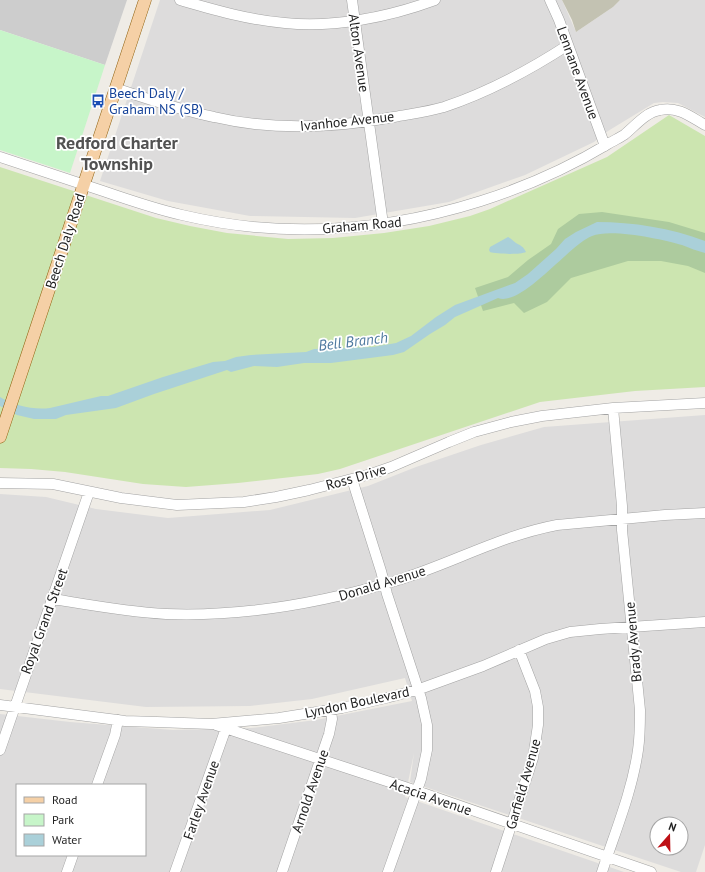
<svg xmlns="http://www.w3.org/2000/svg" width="705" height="872" viewBox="0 0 705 872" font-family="'PT Sans',sans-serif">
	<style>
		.residential { fill: #dddcdc; fill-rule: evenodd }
		.religious { fill: #cdcdcd }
		.construction { fill: #c3c2b2 }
		.grass { fill: #cce5b0 }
		.forest { fill: #adcb9e }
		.park { fill: #c7f5c9 }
		.water { fill: #aad0d9 }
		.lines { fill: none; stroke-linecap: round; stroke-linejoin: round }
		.minor-casing { stroke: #a3a3a3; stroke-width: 11 }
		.major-casing { stroke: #8e5f0c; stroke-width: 13 }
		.minor { stroke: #fff; stroke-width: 10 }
		.major { stroke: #f5d0a6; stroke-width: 12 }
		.labels { text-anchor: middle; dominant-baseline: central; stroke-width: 3.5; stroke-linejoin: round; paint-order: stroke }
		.street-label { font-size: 14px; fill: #1f1f1f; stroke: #fff }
		.transit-label { font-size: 14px; fill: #164399; stroke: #fff; text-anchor: start }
		.water-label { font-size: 15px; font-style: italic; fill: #507aa0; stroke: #fff }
		.district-label { font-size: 18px; font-weight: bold; fill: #525252; stroke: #fff }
	</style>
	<rect width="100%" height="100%" fill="#efece6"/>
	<path class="residential" d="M 160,0 L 562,0 L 576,32 L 613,7 L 620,0 L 705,0 L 705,117 L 678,103 L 663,102 L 654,103 L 608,131 L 594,142 L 525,175 L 449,202 L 355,218 L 250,216 L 168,201 L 100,181 Z
		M 705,415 L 705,845 L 696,872 L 681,872 L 410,782 L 414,753 L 405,797 L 624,872 L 0,872 L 0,714 L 70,722 L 173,730 L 251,728 L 316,720 L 412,701 L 405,678 L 312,699 L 250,706 L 146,707 L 0,689 L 0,494 L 46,497 L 96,509 L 168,518 L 270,510 L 368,486 L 416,467 L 481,445 L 544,427 ZM 17,785 L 145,785 L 145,855 L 17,855 ZM 657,824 L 681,824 L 681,848 L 657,848 Z"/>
	<path class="religious" d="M 0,0 L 127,0 L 105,65 L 0,30 Z"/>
	<path class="construction" d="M 562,0 L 620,0 L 613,7 L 576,32 L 572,20 Z"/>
	<path class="grass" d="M 669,115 L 705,136 L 705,387 L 635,391 L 540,402 L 340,469 L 318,474 L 238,483 L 186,487 L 143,484 L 65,472 L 31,469 L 0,468 L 0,167 L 156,218 L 190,226 L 227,233 L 288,239 L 333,238 L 384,233 L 429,226 L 470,216 L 490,209 L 607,157 Z"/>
	<path class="forest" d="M 602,212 L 669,222 L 705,233 L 705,273 L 688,266 L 661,261 L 628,261 L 571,278 L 547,302 L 524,313 L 514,303 L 483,311 L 475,288 L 508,277 L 528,260 L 551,244 L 558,229 L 579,214 Z"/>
	<path class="park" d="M 0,30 L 105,65 L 70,173 L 0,150 Z"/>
	<path class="water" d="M 597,222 C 633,222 671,228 705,241 L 705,253 C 697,251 690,248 682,245 C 662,239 610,228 592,236 C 569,245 522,307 498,298 L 455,317 L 445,325 L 430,334 L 404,352 L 393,355 L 331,363 L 304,363 L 277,367 L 254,366 L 231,372 L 227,370 L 154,394 L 116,408 L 66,415 L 56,419 L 34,419 L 17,415 L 0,406 L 0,397 C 15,406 33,410 50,408 L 101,396 L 108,396 L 163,377 L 213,362 L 225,361 L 236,357 L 251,355 L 306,352 L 314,349 L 373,347 L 396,343 L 411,336 L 436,317 L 455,305 L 515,283 L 528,274 L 556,249 L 565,239 L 576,232 Z
		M 508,237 C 512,239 513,241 516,243 C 521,246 523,246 526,252 C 520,255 496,254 490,252 L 489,250 L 490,247 Z"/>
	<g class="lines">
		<g class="minor-casing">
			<path id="minor" d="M 180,0 C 215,10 249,20 285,23 C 334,28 389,17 435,0
				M 352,0 L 383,224
				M 550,0 L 559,20 L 605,146
				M 115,88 C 148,99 180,110 214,117 C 273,131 334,128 394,117 C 410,114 427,112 444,107 C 489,92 528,71 568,45
				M 0,157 C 34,168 69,180 103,191 C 129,200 155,209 182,215 C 283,239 383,232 481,201 C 525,187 568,168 608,144 C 613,141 619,138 624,135 C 635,126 646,112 660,110 C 678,106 691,117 705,125
				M 352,479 L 381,571 L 387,594 L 421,698 L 427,725 L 427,750 L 421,779 L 388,872
				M 0,483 L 53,484 L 121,498 L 177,505 L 244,502 L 276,497 L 309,490 L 371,474 L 391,467 L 449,442 L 474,432 L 511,422 L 542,416 L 613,408 L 705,403
				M 53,599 C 90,605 128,612 166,614 C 244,617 321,603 395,581 C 451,564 499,536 557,525 L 665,515 L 705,513
				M 0,705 L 125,721 L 157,722 L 211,724 L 279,718 L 342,708 L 386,698 L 417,690 L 483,666 L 546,639 L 570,632 L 600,629 L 705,622
				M 216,725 L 417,791 L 651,872
				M 0,750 L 89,492
				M 97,785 L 115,735 L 118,720
				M 67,872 L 73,855
				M 175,872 L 226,728
				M 282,872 L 329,734 L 332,719 L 331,710
				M 496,872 L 533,758 L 538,725 L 538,707 L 535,691 L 519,650
				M 602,872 C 615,832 632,792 638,750 C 640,737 640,724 640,710 L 622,530 L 622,506 L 613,408"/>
		</g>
		<g class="major-casing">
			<path id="major" d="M 0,437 L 145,0"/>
		</g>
		<use href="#minor" class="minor"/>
		<use href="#major" class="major"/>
	</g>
	<defs>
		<g id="bus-bare" transform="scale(1.08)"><path d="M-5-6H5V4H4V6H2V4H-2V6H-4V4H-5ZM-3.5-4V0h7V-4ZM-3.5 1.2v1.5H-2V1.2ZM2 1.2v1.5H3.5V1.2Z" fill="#1a4fb4" stroke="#fff" stroke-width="2.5" paint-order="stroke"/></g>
	</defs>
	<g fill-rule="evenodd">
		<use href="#bus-bare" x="98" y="101"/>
	</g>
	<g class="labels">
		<g class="street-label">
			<text transform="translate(359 53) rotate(82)">Alton Avenue</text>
			<text transform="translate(578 73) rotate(70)">Lennane Avenue</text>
			<text transform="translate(347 121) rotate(-6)">Ivanhoe Avenue</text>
			<text transform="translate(362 225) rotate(-5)">Graham Road</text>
			<text transform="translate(65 241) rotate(-72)">Beech Daly Road</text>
			<text transform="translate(356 477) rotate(-16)">Ross Drive</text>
			<text transform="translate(382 583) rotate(-17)">Donald Avenue</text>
			<text transform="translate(44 621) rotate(-70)">Royal Grand Street</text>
			<text transform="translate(633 642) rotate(-95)">Brady Avenue</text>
			<text transform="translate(357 702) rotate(-12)">Lyndon Boulevard</text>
			<text transform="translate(523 784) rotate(-74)">Garfield Avenue</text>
			<text transform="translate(310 791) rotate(-71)">Arnold Avenue</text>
			<text transform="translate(431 797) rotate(19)">Acacia Avenue</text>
			<text transform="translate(201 800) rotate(-71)">Farley Avenue</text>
		</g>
		<g class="transit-label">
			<text x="109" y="93">Beech Daly /<tspan x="109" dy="16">Graham NS (SB)</tspan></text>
		</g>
		<g class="water-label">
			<text transform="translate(353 341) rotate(-7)">Bell Branch</text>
		</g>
		<g class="district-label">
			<text x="117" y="142">Redford Charter<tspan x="117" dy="21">Township</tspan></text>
		</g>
	</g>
	<rect x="16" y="784" width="130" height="72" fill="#ffffff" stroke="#a5a5a5"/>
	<rect x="24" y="797" width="20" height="6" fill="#f5d0a6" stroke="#a5a5a5"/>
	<text x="52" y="804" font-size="12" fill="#1f1f1f">Road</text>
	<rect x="24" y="814" width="20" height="12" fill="#c7f5c9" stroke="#a5a5a5"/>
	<text x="52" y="824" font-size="12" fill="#1f1f1f">Park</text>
	<rect x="24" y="834" width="20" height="12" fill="#aad0d9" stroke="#a5a5a5"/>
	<text x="52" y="844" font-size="12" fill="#1f1f1f">Water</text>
	<g transform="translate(669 836) rotate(20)"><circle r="19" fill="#ffffff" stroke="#a5a5a5"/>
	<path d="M0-3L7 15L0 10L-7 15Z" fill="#be1015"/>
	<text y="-6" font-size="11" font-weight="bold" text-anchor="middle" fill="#1f1f1f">N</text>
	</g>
</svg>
